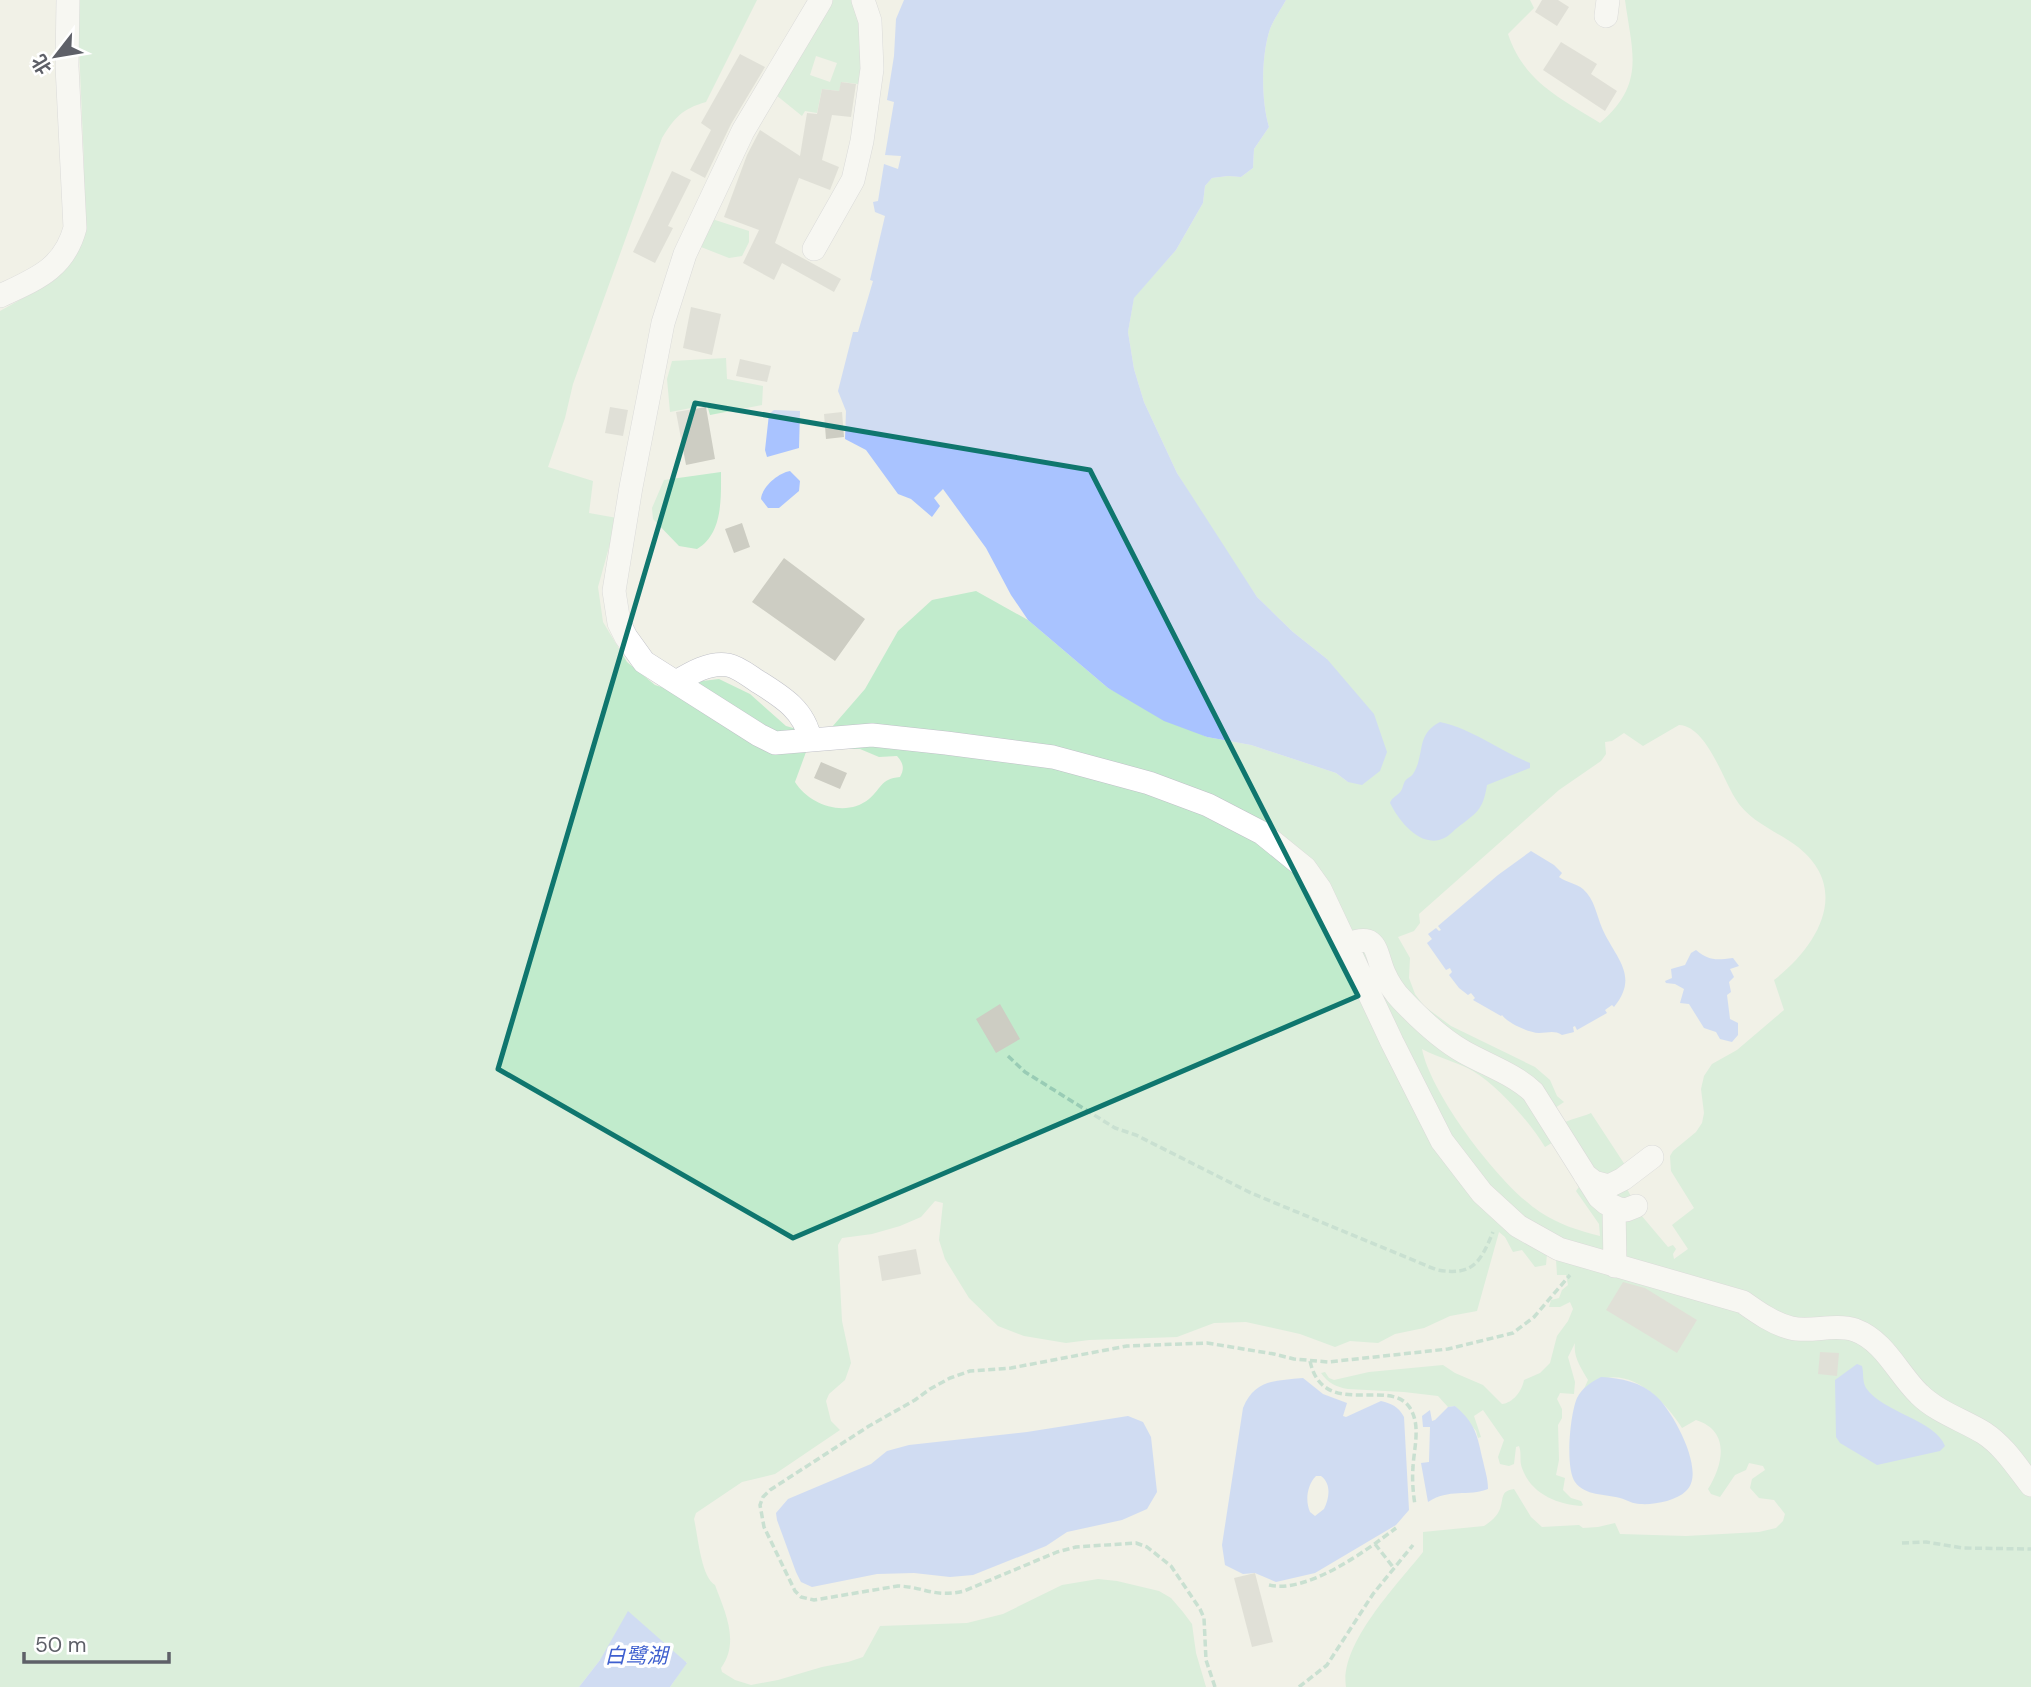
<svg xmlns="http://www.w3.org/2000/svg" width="2031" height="1687" viewBox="0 0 2031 1687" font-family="'DM Sans','Noto Sans SC',sans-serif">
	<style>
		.green { fill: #c1ebcc; fill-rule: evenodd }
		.water { fill: #a9c3ff; fill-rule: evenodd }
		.building { fill: #cdcdc3 }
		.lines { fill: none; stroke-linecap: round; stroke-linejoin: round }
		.minor-casing { stroke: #c0c1c8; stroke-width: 24 }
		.path { stroke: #99ccb5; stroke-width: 3.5; stroke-dasharray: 7 3.5; stroke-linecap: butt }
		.minor { stroke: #fff; stroke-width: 23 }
		.marked { fill: none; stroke: #0f766e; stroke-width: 5; stroke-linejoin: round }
		.labels { text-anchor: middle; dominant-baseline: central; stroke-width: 7; stroke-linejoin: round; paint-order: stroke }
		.water-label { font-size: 21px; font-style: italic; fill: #3e5fcf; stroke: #fff }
	</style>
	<rect width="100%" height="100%" fill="#f1f1e7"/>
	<path class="green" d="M 77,0 L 757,0 L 706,102 C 682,109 675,117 662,138 L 573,384 L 565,418 L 548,467 L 593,481 L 589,513 L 617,518 L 598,587 L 603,622 L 627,662 L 655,685 L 674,691 L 694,682 L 719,679 L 750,694 L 786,726 L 807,732 L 832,727 L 865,689 L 898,631 L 932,600 L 976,591 L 1028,620 L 1108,688 L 1207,737 L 1251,745 L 1336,773 L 1348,782 L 1327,659 L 1293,632 L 1257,597 L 1217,538 L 1177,473 L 1144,402 L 1134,369 L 1128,332 L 1134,297 L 1176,250 L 1203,203 L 1205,186 L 1212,178 L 1228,176 L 1241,177 L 1253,168 L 1254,149 L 1269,127 C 1261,100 1261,56 1270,29 C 1274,19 1281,9 1286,0 L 1530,0 L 1534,8 L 1508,34 C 1524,82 1560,98 1600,123 C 1646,84 1632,52 1625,0 L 2031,0 L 2031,1687 L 1346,1687 C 1339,1644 1398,1584 1423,1552 L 1423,1532 L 1484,1526 C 1490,1522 1497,1517 1500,1509 C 1504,1498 1500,1491 1514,1489 L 1531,1517 L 1542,1527 L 1579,1525 L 1583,1528 L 1598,1527 L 1615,1523 L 1620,1534 L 1686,1536 L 1759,1532 L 1776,1528 L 1783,1521 L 1785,1514 L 1774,1500 L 1759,1498 L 1750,1488 L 1752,1479 L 1765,1470 L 1763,1466 L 1749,1463 L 1746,1470 L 1735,1475 L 1720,1497 L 1711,1494 L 1708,1489 C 1723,1465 1731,1431 1696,1420 L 1682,1428 C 1661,1395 1621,1358 1584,1389 L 1588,1380 C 1581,1368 1573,1357 1575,1343 L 1568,1357 L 1575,1382 L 1574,1394 L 1560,1393 L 1557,1399 L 1562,1409 L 1562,1418 L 1558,1425 L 1559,1460 L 1556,1475 L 1565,1478 L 1563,1490 L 1571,1498 L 1581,1501 L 1583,1505 L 1581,1506 C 1557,1504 1531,1494 1522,1468 C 1519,1461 1522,1453 1519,1446 L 1516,1447 L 1514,1464 L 1509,1466 L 1500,1464 L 1498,1457 L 1504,1440 L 1483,1410 L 1474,1416 L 1481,1437 L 1478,1438 L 1476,1431 L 1455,1406 L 1448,1407 L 1438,1396 L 1404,1392 L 1348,1389 C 1336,1387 1328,1383 1321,1373 L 1325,1372 L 1329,1378 L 1334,1380 L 1369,1372 L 1443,1365 L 1455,1373 L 1483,1385 L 1502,1404 C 1513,1403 1522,1391 1524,1380 L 1540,1373 L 1550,1363 L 1557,1336 L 1568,1321 L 1573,1309 L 1570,1302 L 1560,1307 L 1549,1307 L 1551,1300 L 1559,1298 L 1562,1290 L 1568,1285 L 1566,1275 L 1557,1275 L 1556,1259 L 1547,1254 L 1546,1265 L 1535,1267 L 1522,1250 L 1513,1252 L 1505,1237 L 1499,1232 L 1477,1311 L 1450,1316 L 1424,1328 L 1395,1334 L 1378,1343 L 1350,1341 L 1335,1347 L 1300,1334 L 1246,1322 L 1214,1323 L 1177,1337 L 1089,1340 L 1066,1343 L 1024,1336 L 998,1326 L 969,1298 L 945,1259 L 939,1240 L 943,1203 L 935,1201 L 921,1217 L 900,1226 L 872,1234 L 842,1238 L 838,1245 L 842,1321 L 851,1363 L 845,1380 L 829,1394 L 826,1401 L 831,1421 L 840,1430 L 775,1474 L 742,1482 L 696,1513 L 694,1519 C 698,1536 701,1577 715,1585 C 725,1612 740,1642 721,1668 L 722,1672 L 735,1680 L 751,1685 L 778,1680 L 822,1667 L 848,1662 L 863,1657 L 880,1626 L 967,1623 L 1003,1614 L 1062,1585 L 1098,1579 L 1117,1581 L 1159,1591 L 1171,1598 L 1183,1612 L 1192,1624 L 1196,1653 L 1206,1687 L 670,1687 L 687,1662 L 600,1660 L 579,1687 L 0,1687 L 0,311 L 52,282 L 71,260 L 80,226 L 84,164 ZM 1679,725 C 1706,726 1722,777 1735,798 C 1749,822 1777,831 1798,847 C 1852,890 1817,947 1774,980 L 1784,1010 L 1737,1050 L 1712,1064 L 1704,1076 L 1701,1089 L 1704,1113 L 1702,1123 L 1696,1132 L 1673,1151 L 1670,1156 L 1671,1171 L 1694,1208 L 1672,1225 L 1688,1249 L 1674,1259 L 1673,1254 L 1676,1249 L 1673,1245 L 1668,1247 L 1641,1215 L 1619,1174 L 1627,1168 L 1591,1113 C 1580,1118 1570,1118 1559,1126 L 1581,1184 L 1576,1191 L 1599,1224 L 1600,1236 C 1579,1231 1558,1224 1540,1212 C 1501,1187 1431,1095 1422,1049 C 1439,1058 1457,1062 1473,1071 C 1498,1086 1530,1122 1545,1147 L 1555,1141 L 1540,1118 L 1564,1102 L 1557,1096 L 1550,1080 L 1535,1067 L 1451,1026 L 1424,1006 L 1415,994 L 1409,978 L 1410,958 L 1398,937 L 1414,931 L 1420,923 L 1419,914 L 1559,790 L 1601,761 L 1606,754 L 1605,742 L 1612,741 L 1624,733 L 1643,746 ZM 810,749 L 860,749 L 879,757 L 897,756 C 903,763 905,768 900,777 C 880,779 882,788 869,799 C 846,818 809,805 795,782 L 806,752 Z
		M 833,0 L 858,0 C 866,29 870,55 866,85 L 842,82 L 839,91 L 822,89 L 817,113 L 805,111 L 802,116 L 776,95 L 803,44 ZM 816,56 L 837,63 L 830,82 L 810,75 Z
		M 712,219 L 749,231 L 749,242 L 742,256 L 729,258 L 701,247 Z
		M 726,358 L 727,379 L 763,386 L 762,405 L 710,415 L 707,405 L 670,412 L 667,379 L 672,361 Z
		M 721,472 C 721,498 723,534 697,549 L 679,546 L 653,519 L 652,508 L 664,480 Z"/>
	<path class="water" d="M 904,0 L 1286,0 C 1281,9 1274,19 1270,29 C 1261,56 1261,100 1269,127 L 1254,149 L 1253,168 L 1241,177 L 1228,176 L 1212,178 L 1205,186 L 1203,203 L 1176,250 L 1134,298 L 1128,332 L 1134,369 L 1144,402 L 1177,473 L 1257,597 L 1293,632 L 1327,659 L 1374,714 L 1387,752 L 1380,771 L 1362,785 L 1348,782 L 1336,773 L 1251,745 L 1207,737 L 1164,721 L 1108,688 L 1028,620 L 1011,595 L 986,548 L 943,489 L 934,498 L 940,506 L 932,517 L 911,499 L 898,494 L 866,450 L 845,439 L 846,411 L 838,391 L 853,332 L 858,332 L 873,281 L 870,280 L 885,216 L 875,212 L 873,202 L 878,201 L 884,164 L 898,169 L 901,156 L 885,155 L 894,102 L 887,100 L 894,56 L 896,19 Z
		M 774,410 L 800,411 L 799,448 L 767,457 L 765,450 L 769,414 Z
		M 790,471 L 800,481 L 799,491 L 779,508 L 768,508 L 761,499 C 762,487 778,473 790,471 Z
		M 1440,722 C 1475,730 1498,750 1530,763 L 1530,768 L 1487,785 C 1483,811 1476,813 1457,828 C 1451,833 1447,838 1439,840 C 1417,845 1398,819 1390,803 C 1392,797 1397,796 1401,791 C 1403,788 1403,784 1405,781 C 1407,778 1411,777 1413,774 C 1426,753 1415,735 1440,722 Z
		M 1531,851 L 1554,865 L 1562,873 L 1559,877 C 1567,883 1576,883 1583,889 C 1595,900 1596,914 1602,928 C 1615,958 1640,975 1614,1007 L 1612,1005 L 1605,1010 L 1607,1013 L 1577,1030 L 1575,1026 L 1573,1027 L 1574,1032 L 1562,1035 C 1554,1030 1548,1033 1539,1033 C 1527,1032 1508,1023 1502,1015 L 1501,1016 L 1473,1000 L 1475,998 L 1471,993 L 1468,995 L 1459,988 L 1449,975 L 1452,972 L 1450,968 L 1446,970 L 1427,943 L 1432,939 L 1428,934 L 1436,928 L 1439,931 L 1441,930 L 1438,926 L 1498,875 Z
		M 1696,950 C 1709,961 1716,960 1733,958 L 1739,966 L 1730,969 L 1734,977 L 1729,982 L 1731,992 L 1727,995 L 1730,1019 L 1738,1023 L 1738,1035 L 1732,1042 L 1720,1039 L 1716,1032 L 1704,1028 L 1689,1004 L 1680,1003 L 1684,989 L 1675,984 L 1666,983 L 1665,981 L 1672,978 L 1671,969 L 1685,965 L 1691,953 Z
		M 1857,1364 L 1862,1366 C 1864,1374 1862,1381 1866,1388 C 1882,1412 1935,1420 1945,1446 L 1940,1451 L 1877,1465 L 1840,1443 L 1836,1437 L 1835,1380 Z
		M 1601,1377 C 1621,1378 1641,1382 1656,1396 C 1673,1411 1707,1473 1686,1491 C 1676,1501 1654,1505 1640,1504 C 1633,1504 1627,1500 1620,1498 C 1605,1494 1585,1496 1575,1482 C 1565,1468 1570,1414 1577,1398 C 1582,1388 1591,1382 1601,1377 Z
		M 1303,1378 L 1323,1394 L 1347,1403 L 1343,1416 L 1346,1417 L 1381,1401 C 1392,1404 1398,1406 1404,1417 L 1409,1510 L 1396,1525 L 1315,1573 L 1276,1582 L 1255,1573 L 1243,1574 L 1225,1565 L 1222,1545 L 1243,1408 C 1255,1379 1275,1381 1303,1378 ZM 1316,1476 L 1321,1476 C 1332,1484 1329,1499 1324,1509 L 1315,1516 L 1310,1512 C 1305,1501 1307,1485 1316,1476 Z
		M 1455,1406 C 1476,1424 1477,1435 1483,1461 C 1485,1471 1488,1478 1488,1489 C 1468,1497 1449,1488 1428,1502 L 1421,1463 L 1429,1462 L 1430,1427 L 1423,1427 L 1422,1416 L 1430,1410 L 1432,1421 L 1435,1420 L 1448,1407 Z
		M 1128,1416 L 1143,1422 L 1151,1437 L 1157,1492 L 1147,1509 L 1122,1520 L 1067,1532 L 1046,1546 L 973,1575 L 950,1577 L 914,1573 L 877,1574 L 812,1587 L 801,1582 L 796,1572 L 777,1520 L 776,1513 L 788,1499 L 871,1464 L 887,1451 L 909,1445 L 1027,1432 Z
		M 628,1611 L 687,1663 L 670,1687 L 579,1687 L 600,1660 Z"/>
	<path class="building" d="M 1542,0 L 1558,0 L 1569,7 L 1557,26 L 1535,12 Z
		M 1561,42 L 1597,64 L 1591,74 L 1617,91 L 1605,111 L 1543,70 Z
		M 740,54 L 765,67 L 731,124 L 705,178 L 690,170 L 711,130 L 701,123 Z
		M 841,82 L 856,84 L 851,117 L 832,115 L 822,160 L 839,167 L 830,190 L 799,178 L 775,243 L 841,279 L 834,292 L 782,263 L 774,280 L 743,263 L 759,230 L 724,217 L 747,155 L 760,130 L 800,156 L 807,113 L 817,114 L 822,89 L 839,91 Z
		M 672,171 L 691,180 L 668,226 L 673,228 L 655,263 L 633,252 Z
		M 691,307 L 721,314 L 712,355 L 683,348 Z
		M 740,359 L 771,366 L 767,382 L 736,376 Z
		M 610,407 L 628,410 L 623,436 L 605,433 Z
		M 706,407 L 715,459 L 686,465 L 676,412 Z
		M 842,412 L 844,437 L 826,439 L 824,414 Z
		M 742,523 L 750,547 L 734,553 L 725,529 Z
		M 784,558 L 865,619 L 835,661 L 752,602 Z
		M 821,762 L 847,773 L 840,789 L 814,778 Z
		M 1000,1004 L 1020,1039 L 996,1053 L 976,1019 Z
		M 916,1249 L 921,1274 L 882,1281 L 878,1256 Z
		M 1623,1282 L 1645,1288 L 1697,1320 L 1677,1353 L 1606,1310 Z
		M 1820,1352 L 1839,1353 L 1837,1376 L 1818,1374 Z
		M 1255,1573 L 1273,1642 L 1252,1647 L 1234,1578 Z"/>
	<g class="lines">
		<g class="minor-casing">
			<path id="minor" d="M 821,0 L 743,131 L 685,254 L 663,323 L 631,487 L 614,591 L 619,623 L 626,637 L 644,662 L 655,669 L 759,735 L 775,743 L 872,735 L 946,743 L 1053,757 L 1149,783 L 1208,805 L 1262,833 L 1305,868 L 1320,889 L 1392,1042 L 1442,1141 L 1482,1193 L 1518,1226 L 1559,1249 L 1743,1302 C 1757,1312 1774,1324 1791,1328 C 1811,1333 1834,1323 1855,1330 C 1885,1341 1898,1374 1919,1394 C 1937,1412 1963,1420 1984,1433 C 2004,1446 2017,1467 2031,1485
				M 1606,16 L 1608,0
				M 814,249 L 853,180 L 862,141 L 872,69 L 870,21 L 863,0
				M 0,296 C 36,279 64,269 75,228 L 67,66 L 68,0
				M 676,682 C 691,673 709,662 728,665 C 738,667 748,675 757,681 C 781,696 805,710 810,740
				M 1347,945 C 1378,931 1375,952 1384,973 C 1388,982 1395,993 1402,1000 C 1420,1019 1441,1039 1464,1052 C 1487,1065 1514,1074 1533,1092 L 1599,1197 L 1606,1203 L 1619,1209 L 1626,1210 L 1636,1206
				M 1585,1175 L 1594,1182 L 1609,1186 L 1623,1179 L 1652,1157
				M 1614,1207 L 1615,1266"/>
		</g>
		<path class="path" d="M 1008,1056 L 1025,1072 L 1115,1128 L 1136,1135 L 1251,1193 L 1437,1270 C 1473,1276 1480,1263 1493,1232
			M 1310,1361 C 1323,1421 1390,1376 1410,1408 C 1421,1425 1414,1448 1413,1467 C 1412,1480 1413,1492 1415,1505
			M 1902,1543 L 1926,1542 L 1963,1548 L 2031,1549
			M 1375,1544 L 1393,1567
			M 1269,1585 C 1307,1594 1366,1551 1396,1528
			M 1215,1687 L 1206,1660 L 1204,1618 L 1200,1609 L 1171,1566 L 1147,1547 L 1136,1543 L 1076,1547 L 1057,1552 L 964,1591 C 934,1598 925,1587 898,1586 L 814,1600 L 801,1597 L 795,1591 L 764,1527 L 760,1505 L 763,1497 L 770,1490 L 869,1426 L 915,1400 L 930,1389 L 950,1378 L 970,1371 L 1011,1368 L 1127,1346 L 1207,1343 L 1274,1354 L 1294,1359 L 1328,1362 L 1448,1349 L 1513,1333 L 1534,1317 L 1570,1275
			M 1299,1687 L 1327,1665 L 1373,1594 L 1413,1545"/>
		<use href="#minor" class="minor"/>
	</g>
	<path d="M0 0H2031V1687H0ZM 695,403 L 1090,470 L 1358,996 L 793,1238 L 498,1069 Z" fill="#f1f1e7" fill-opacity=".55" fill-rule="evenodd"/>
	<path class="marked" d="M 695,403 L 1090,470 L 1358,996 L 793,1238 L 498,1069 Z"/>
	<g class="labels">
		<g class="water-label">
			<text x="636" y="1656">白鹭湖</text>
		</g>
	</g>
	<g transform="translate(56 56) rotate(239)" stroke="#ffffff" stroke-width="5" paint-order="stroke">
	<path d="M0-5L12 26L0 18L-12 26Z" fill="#5e6068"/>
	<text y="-10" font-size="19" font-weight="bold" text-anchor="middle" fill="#5e6068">北</text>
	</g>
	<path d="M24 1652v10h145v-10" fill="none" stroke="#5e6068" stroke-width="3.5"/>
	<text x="35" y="1652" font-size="21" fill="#5e6068" stroke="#ffffff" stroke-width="5" paint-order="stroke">50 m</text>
</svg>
